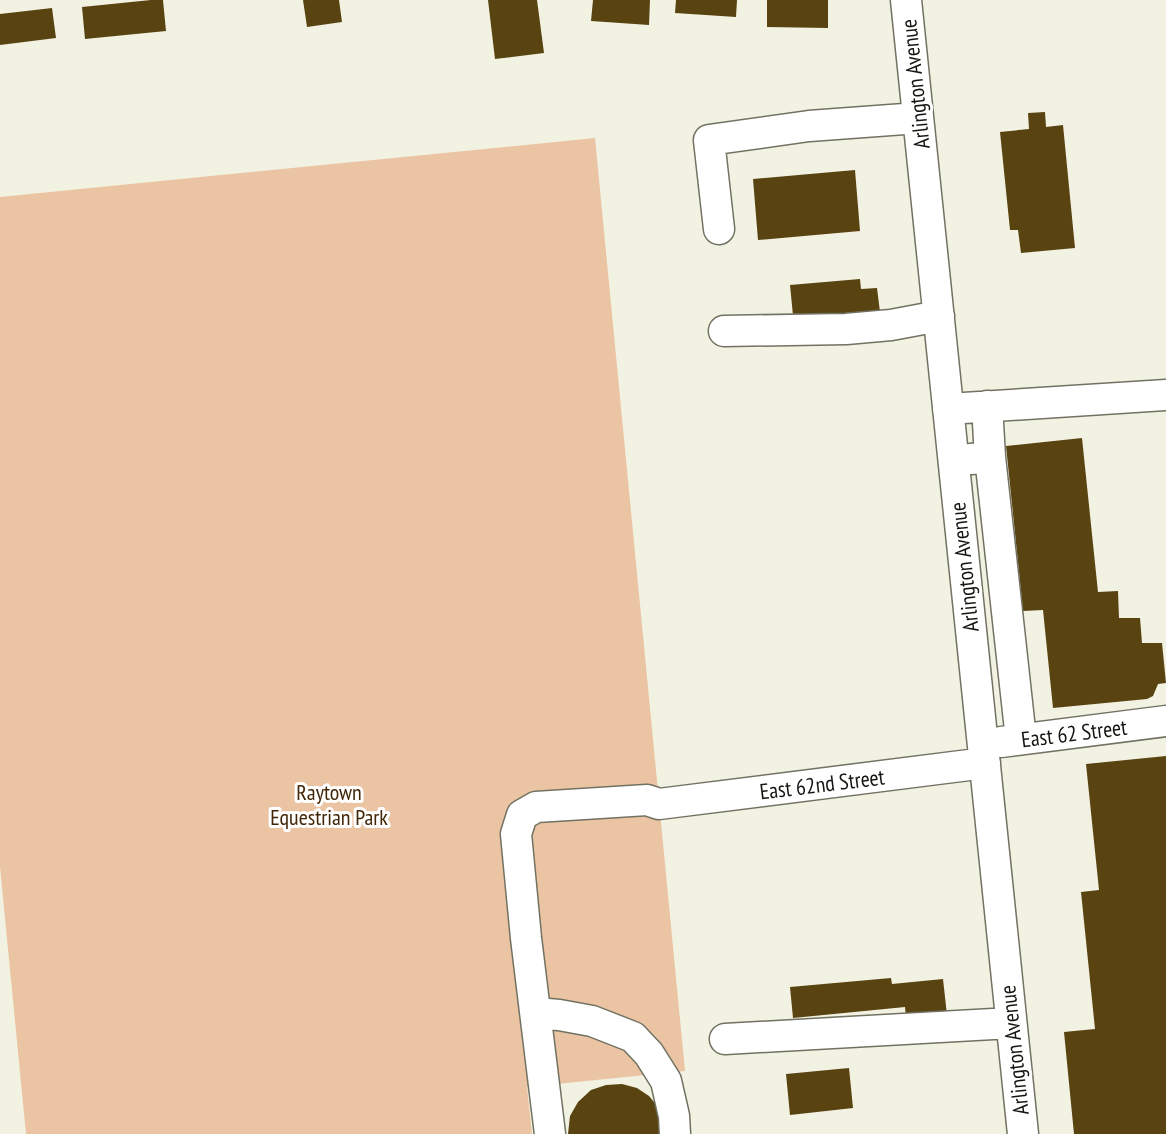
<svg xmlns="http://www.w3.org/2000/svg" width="1166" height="1134" viewBox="0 0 1166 1134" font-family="'PT Sans Narrow',sans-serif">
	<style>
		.green { fill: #ebc4a3 }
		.building { fill: #594311 }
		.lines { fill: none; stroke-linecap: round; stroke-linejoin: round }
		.minor-casing { stroke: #727263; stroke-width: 33 }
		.minor { stroke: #fff; stroke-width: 30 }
		.labels { text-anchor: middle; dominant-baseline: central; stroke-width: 6; stroke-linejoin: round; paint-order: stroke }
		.street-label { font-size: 22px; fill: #161611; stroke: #fff }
		.park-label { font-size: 22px; fill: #432507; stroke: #fff }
	</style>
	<rect width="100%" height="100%" fill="#f2f2e2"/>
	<path class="green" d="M 595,138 L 685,1071 L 527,1087 L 532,1134 L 26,1134 L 0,867 L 0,197 Z"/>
	<path class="building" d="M 151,0 L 163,0 L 166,31 L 85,39 L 82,7 Z
		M 303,0 L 339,0 L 342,22 L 307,27 Z
		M 488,0 L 537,0 L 544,53 L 495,59 Z
		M 593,0 L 650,0 L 649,25 L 591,21 Z
		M 676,0 L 737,0 L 736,17 L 675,13 Z
		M 767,0 L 828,0 L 828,28 L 767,27 Z
		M 52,8 L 56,38 L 0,45 L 0,14 Z
		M 1045,112 L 1046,127 L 1063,125 L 1075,248 L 1021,253 L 1018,230 L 1010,230 L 1000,132 L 1029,129 L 1028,113 Z
		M 855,170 L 860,231 L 758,240 L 753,179 Z
		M 860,279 L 861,289 L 877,288 L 880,312 L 794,326 L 790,285 Z
		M 1082,438 L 1098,592 L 1118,591 L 1119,618 L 1140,618 L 1142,643 L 1162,643 L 1166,683 L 1158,684 L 1153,696 L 1147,699 L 1053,708 L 1043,610 L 1023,611 L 1006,446 Z
		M 1166,756 L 1166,1134 L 1074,1134 L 1064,1032 L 1095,1029 L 1081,892 L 1099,890 L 1086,764 Z
		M 891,978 L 892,984 L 943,979 L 947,1015 L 906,1019 L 905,1007 L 793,1018 L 790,987 Z
		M 849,1068 L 853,1108 L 790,1115 L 786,1074 Z
		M 622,1084 L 637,1088 L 649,1096 L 659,1108 L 664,1134 L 568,1134 L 570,1116 L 578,1102 L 591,1090 L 606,1085 Z"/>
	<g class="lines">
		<g class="minor-casing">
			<path id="minor" d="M 906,0 L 1023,1134
				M 719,229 L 709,140 L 809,126 L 918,118
				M 724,331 L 846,329 L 891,325 L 939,316
				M 948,409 L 1166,395
				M 990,457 L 1021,739
				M 971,459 L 990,457 L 987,406
				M 1001,742 L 1166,721
				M 536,1013 L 559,1015 L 592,1021 L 633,1037 L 649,1054 L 666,1081 L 674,1116 L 675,1134
				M 725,1039 L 1011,1023
				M 550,1134 L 526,938 L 516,834 L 522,815 L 536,807 L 647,800 L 659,804 L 985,763"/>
		</g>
		<use href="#minor" class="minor"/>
	</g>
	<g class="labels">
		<g class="street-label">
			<text transform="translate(915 84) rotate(-96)">Arlington Avenue</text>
			<text transform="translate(964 567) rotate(-96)">Arlington Avenue</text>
			<text transform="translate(1074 733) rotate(-7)">East 62 Street</text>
			<text transform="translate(822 784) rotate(-7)">East 62nd Street</text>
			<text transform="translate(1014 1050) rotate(-96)">Arlington Avenue</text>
		</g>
		<g class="park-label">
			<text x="329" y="792">Raytown<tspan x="329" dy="25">Equestrian Park</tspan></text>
		</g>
	</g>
</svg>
